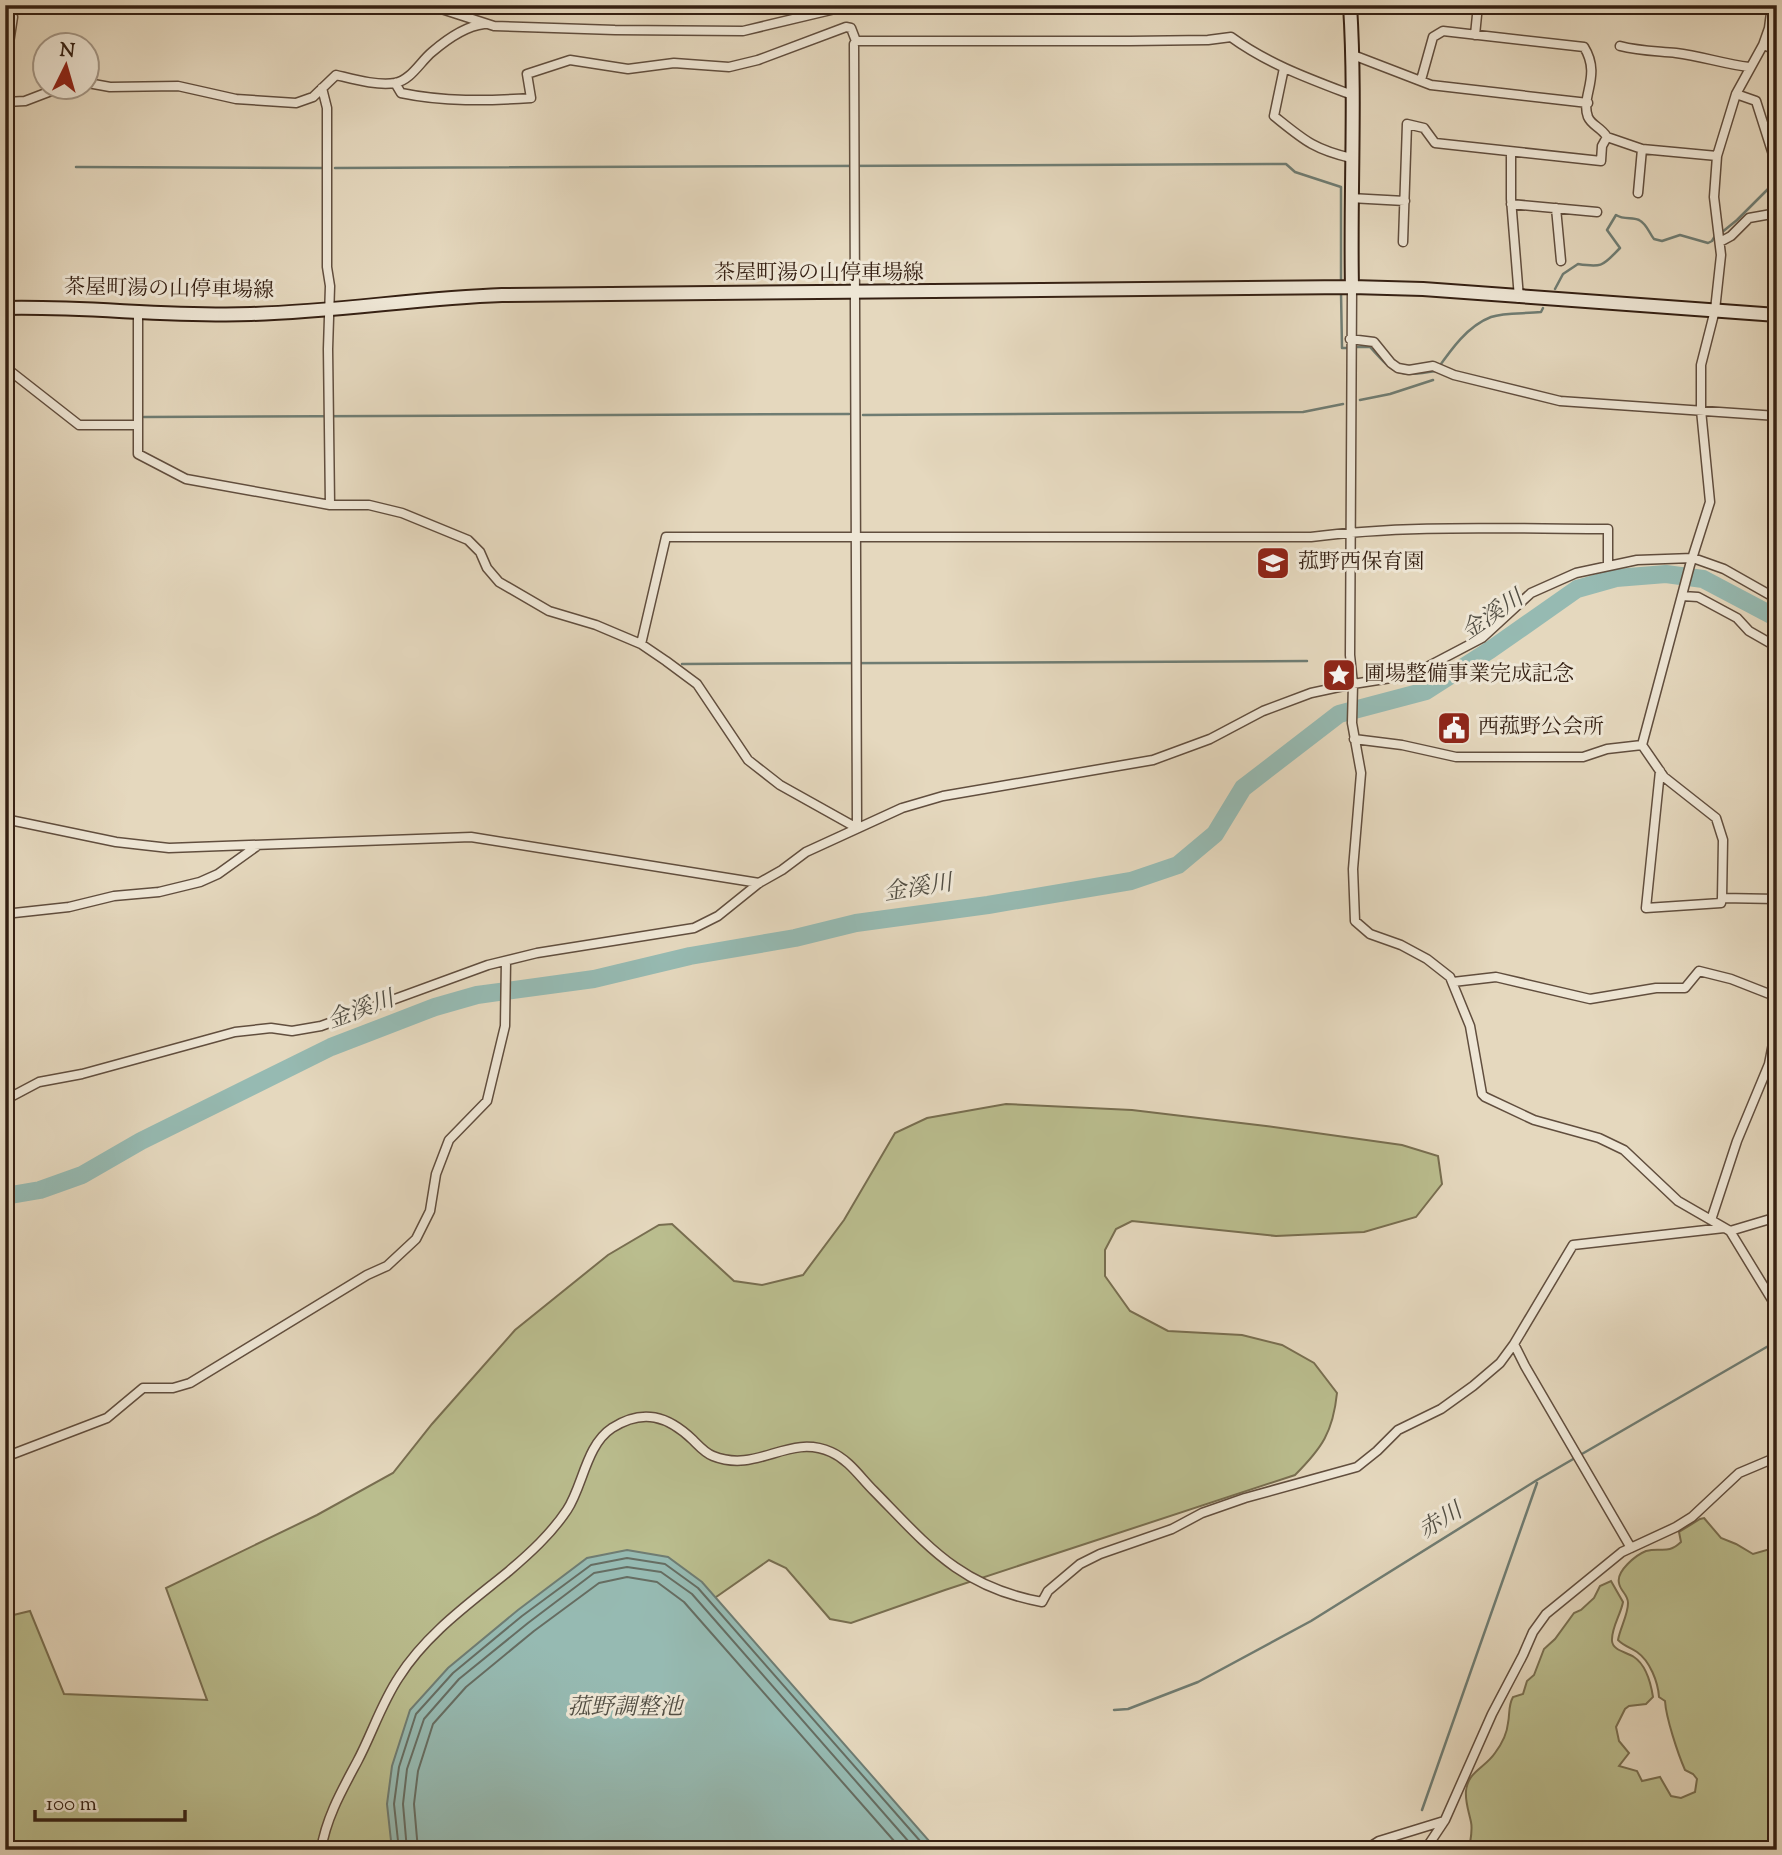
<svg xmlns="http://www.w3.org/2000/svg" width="1782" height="1855" viewBox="0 0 1782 1855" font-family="'Sorts Mill Goudy','Noto Serif JP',serif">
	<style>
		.green { fill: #babd8e; stroke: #786e50; stroke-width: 2 }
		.water { fill: #96bab2; stroke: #6f7c72; stroke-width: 2 }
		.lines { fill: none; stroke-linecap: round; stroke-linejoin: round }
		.shore { stroke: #666d62; stroke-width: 2 }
		.stream { stroke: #6f7c72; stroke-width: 2.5 }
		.river { stroke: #96bab2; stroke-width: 18 }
		.street-casing { stroke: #614e3e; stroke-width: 11 }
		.secondary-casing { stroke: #352013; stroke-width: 16 }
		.street { stroke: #eee6d5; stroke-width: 8 }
		.secondary { stroke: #eee6d5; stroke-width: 12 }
		.labels { text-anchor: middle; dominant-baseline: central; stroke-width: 6; stroke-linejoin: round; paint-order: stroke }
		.street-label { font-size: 21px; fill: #352013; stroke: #eee6d5 }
		.poi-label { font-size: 21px; fill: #352013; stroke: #eee6d5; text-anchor: start }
		.water-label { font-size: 23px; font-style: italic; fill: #524e43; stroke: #eee6d5 }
	</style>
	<rect width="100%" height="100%" fill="#e5d8be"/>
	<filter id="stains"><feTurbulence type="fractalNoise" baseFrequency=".00286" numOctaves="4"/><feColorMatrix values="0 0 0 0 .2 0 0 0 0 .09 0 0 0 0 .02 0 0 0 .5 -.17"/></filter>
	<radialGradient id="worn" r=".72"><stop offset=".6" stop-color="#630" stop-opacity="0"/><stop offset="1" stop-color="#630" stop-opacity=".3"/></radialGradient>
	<path class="green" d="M 1006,1104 L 1132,1110 L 1266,1126 L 1402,1145 L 1438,1156 L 1442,1184 L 1416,1217 L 1364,1232 L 1276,1236 L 1132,1221 L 1116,1229 L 1105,1250 L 1105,1276 L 1130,1311 L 1168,1331 L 1242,1335 L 1282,1345 L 1314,1363 L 1337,1393 C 1333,1432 1322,1448 1295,1475 L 945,1590 L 851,1623 L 830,1619 L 786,1568 L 769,1560 L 709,1602 L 445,1850 L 5,1850 L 5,1617 L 30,1611 L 64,1694 L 207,1700 L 166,1588 L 317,1515 L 393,1473 L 432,1424 L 515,1330 L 608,1255 L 659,1225 L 672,1224 L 734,1281 L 762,1285 L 803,1275 L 844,1220 L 895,1133 L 927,1118 Z
		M 1704,1518 L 1721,1538 L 1736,1544 L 1753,1554 L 1777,1547 L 1777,1850 L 1469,1850 C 1470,1841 1473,1831 1471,1822 C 1469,1812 1465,1802 1466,1791 C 1468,1771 1485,1768 1495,1753 C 1501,1745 1507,1734 1508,1723 C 1510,1714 1508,1706 1513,1697 L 1523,1694 L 1527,1681 L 1534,1675 L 1544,1649 L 1555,1639 L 1574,1613 L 1581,1610 L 1594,1598 L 1600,1586 L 1611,1581 L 1623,1602 C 1621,1614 1611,1628 1612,1641 C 1613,1651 1627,1652 1634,1657 C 1646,1665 1651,1684 1653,1697 L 1646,1704 L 1629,1706 L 1625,1709 L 1616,1727 L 1619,1741 L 1629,1753 L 1619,1766 L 1637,1771 L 1642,1781 L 1660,1777 L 1671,1796 L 1681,1798 L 1695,1792 L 1697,1779 L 1693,1774 L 1685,1770 C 1678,1754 1666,1718 1665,1701 L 1659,1697 C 1658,1682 1650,1661 1637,1652 C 1631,1648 1624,1646 1618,1640 C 1620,1628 1628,1615 1628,1603 C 1628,1594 1620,1591 1619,1583 C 1616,1571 1636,1555 1646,1551 C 1662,1547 1667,1555 1681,1542 L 1679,1532 L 1700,1519 Z"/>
	<path class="water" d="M 627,1550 L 668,1557 L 702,1582 L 937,1850 L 392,1850 L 387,1804 L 392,1766 L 410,1710 L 448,1668 L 518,1610 L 587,1558 Z"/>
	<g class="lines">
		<path class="shore" d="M 399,1850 L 394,1804 L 399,1767 L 416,1714 L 453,1673 L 522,1616 L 591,1565 L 627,1558 L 665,1564 L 698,1588 L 928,1850
			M 407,1850 L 403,1804 L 407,1769 L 424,1719 L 459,1679 L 528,1623 L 594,1573 L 627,1567 L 661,1572 L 692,1594 L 916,1850
			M 418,1850 L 414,1804 L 418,1771 L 433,1724 L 466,1687 L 534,1631 L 599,1583 L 627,1577 L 657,1582 L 684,1602 L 902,1850"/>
		<path class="stream" d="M 76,167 L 322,168
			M 335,168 L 1286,164 L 1295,172 L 1341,187 L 1341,281
			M 1721,233 L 1737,220 L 1777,180
			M 1555,289 L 1563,274 L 1578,264 C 1604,268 1603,265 1620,248 L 1607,230 L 1616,215 C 1624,220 1632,217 1639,220 C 1647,224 1649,233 1654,239 L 1662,241 L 1680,235 L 1708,243 L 1712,241 L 1715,236
			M 1341,292 L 1342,348 L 1349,348
			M 1355,347 L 1370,347 C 1395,375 1398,377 1436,371 C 1450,351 1467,326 1491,317 C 1505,312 1525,314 1541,312 L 1543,308
			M 1360,400 L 1390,394 L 1433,380
			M 863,415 L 1303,412 L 1343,404
			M 144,417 L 849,414
			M 682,664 L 1307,661
			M 1114,1710 L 1128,1709 L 1198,1682 L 1311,1621 L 1537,1480 L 1777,1341
			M 1422,1810 L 1537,1483"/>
		<path class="river" d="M 5,1196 L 40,1190 L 82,1175 L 141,1141 L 331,1047 L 435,1007 L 477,995 L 594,979 L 690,956 L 795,938 L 856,923 L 988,905 L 1131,881 L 1178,865 L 1215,834 L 1243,788 L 1339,714 L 1426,691 L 1490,650 L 1577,589 L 1616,578 L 1666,574 L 1703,579 L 1777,618"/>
		<g class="street-casing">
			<path id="street" d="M 429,5 L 494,26 L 615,30 L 743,31 L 852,5
				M 1772,5 L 1769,28 L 1763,45 L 1736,94 L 1717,156 L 1714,197 L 1721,255 L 1715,310 L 1701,365 L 1701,410 L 1710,502 L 1690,565 L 1642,745 L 1664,777 L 1716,818 L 1723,840 L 1722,898 L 1777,899
				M 1475,35 L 1478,5
				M 856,41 L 854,44 L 857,828
				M 1763,45 L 1777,50
				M 1620,46 C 1639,51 1657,51 1676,53 C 1701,56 1724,64 1749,67
				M 1353,55 L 1431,85 L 1588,103
				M 1284,68 L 1274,116 C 1304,140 1313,149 1351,158
				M 5,69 L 13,17 L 6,5
				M 88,83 L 110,87 L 178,86 L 236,99 L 296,103 L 313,97 L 336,75 C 353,79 377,86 395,83 C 411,80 420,62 432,52 C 446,40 466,26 484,24
				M 395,83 L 401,93 C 444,102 487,101 531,98 L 527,74 L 570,60 L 628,69 L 674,63 L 729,67 L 758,60 L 846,27 L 851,28 L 856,41 L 1130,41 L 1208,40 L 1231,37 C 1268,64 1310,79 1352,95
				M 322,88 L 327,108 L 327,267 L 330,286 L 328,349 L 330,505
				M 1736,94 L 1756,101 L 1777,167
				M 5,102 L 25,101 L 59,88
				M 1765,129 L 1777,125
				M 1607,137 L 1642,149 L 1717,156
				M 1511,153 L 1511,199 L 1519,298
				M 1638,193 L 1642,149
				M 1350,198 L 1405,201
				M 1511,204 L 1597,212
				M 1556,208 L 1561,261
				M 1403,242 L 1407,124 L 1424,128 L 1435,143 L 1601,161 L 1602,146 L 1607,137 C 1601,127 1592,126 1588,117 C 1580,96 1602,76 1584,47 L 1443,31 L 1433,37 L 1421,80
				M 1720,242 L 1731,236 L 1749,218 L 1777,213
				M 1352,287 L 1350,655 L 1353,684 L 1352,723 L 1361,773 L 1353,869 L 1355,921 L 1370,934 L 1401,945 L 1427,959 L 1450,977 L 1470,1026 L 1482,1094 L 1485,1097 L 1534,1120 L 1599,1138 L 1624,1150 L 1678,1201 L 1730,1231 L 1777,1308
				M 138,311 L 138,454 L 186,479 L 330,505 L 369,505 L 402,513 L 468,540 L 480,552 L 487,568 L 499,582 L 549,611 L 596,625 L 641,644 L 666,661 L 697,684 L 748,760 L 780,785 L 857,828
				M 1350,339 L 1374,342 L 1391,363 L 1398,368 L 1409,370 L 1433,366 L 1454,375 L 1560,401 L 1777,416
				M 5,367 L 79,425 L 138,425
				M 1682,596 L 1698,597 L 1737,618 L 1749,631 L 1777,647
				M 641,644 L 666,537 L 1311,537 C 1409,524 1509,529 1608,529 L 1608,565
				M 1354,739 L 1402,745 L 1456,757 L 1583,757 L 1607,749 L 1642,745
				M 1660,771 L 1646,908 L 1721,903 L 1722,898
				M 5,819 L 116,842 L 169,848 L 471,837 L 759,883
				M 5,914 L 69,907 L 114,896 L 159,892 L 200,882 L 218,874 L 257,846
				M 1453,982 L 1496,977 L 1590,999 L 1656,988 L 1685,988 L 1699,971 L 1731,979 L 1777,997
				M 5,1100 L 39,1082 L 82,1074 L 235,1032 L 271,1028 L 292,1031 L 321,1026 L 488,965 L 537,953 L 694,928 L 718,916 L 759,883 L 782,870 L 806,852 L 902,808 L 943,796 L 1153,760 L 1210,739 L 1263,711 L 1311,693 L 1353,684 L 1391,678 L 1423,669 L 1482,638 L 1531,593 L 1576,573 L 1637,560 L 1693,558 L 1724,569 L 1777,599
				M 1711,1220 L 1737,1141 L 1769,1064 L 1777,1023
				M 1730,1231 L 1777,1217
				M 1514,1344 L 1525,1366 L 1631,1548
				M 5,1457 L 107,1418 L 143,1388 L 173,1388 L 190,1383 L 367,1275 L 387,1266 L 416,1239 L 430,1211 L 436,1174 L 449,1140 L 487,1101 L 505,1026 L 506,961
				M 321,1850 C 326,1818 342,1790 357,1762 C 372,1734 381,1704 399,1677 C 426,1634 470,1603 509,1571 C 530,1553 551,1534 567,1510 C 583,1486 586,1445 612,1428 C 643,1408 668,1416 693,1440 C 699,1446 705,1453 713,1456 C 758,1474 788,1433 831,1452 C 849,1460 860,1477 874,1491 C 928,1546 960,1587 1042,1602 L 1048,1591 L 1080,1564 L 1100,1554 L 1172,1529 L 1202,1513 L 1245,1498 L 1357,1467 L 1377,1451 L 1398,1430 L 1441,1409 L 1473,1386 L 1500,1363 L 1514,1344 L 1573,1245 L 1724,1228
				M 1365,1850 L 1379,1841 L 1444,1821
				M 1425,1850 L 1445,1820 L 1492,1714 L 1523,1655 L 1533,1632 L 1546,1614 L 1622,1552 L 1676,1527 L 1692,1517 L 1739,1473 L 1777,1457"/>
		</g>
		<g class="secondary-casing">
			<path id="secondary" d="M 1350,5 C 1356,99 1350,193 1352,287
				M 5,308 C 87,306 169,317 251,314 C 335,312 418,298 502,295 L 1352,287 L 1423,289 L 1777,315"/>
		</g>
		<use href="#street" class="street"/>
		<use href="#secondary" class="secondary"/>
	</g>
	<defs>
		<g id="school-square" transform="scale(1.75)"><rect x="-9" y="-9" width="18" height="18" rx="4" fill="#8f2418" stroke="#eee6d5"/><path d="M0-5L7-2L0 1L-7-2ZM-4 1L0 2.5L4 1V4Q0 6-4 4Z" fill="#fff"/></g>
		<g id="sight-square" transform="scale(1.75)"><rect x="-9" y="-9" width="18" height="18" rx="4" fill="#8f2418" stroke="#eee6d5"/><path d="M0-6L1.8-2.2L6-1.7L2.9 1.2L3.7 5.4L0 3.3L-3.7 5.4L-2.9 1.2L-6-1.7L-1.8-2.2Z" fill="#fff"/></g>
		<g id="civic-square" transform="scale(1.75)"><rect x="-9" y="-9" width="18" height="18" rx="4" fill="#8f2418" stroke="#eee6d5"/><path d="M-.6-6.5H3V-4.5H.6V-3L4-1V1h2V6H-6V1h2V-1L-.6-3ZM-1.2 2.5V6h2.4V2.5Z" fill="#fff"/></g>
	</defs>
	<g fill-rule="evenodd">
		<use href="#school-square" x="1273" y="563"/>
		<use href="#sight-square" x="1339" y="675"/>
		<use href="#civic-square" x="1454" y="728"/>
	</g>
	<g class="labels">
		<g class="street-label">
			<text x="819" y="274">茶屋町湯の山停車場線</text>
			<text transform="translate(169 290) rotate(1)">茶屋町湯の山停車場線</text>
		</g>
		<g class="poi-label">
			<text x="1298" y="563">菰野西保育園</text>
			<text x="1364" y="675">圃場整備事業完成記念</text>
			<text x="1478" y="728">西菰野公会所</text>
		</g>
		<g class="water-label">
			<text transform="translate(1493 616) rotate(-34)">金溪川</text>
			<text transform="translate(918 889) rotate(-9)">金溪川</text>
			<text transform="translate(361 1011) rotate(-20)">金溪川</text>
			<text transform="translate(1441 1522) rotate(-32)">赤川</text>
			<text x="625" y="1708">菰野調整池</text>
		</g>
	</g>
	<rect width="1782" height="1855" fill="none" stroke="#e5d8be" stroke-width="28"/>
	<rect x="7" y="7" width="1768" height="1841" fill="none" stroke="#352013" stroke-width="3.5"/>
	<rect x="14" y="14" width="1754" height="1827" fill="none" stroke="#352013" stroke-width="2"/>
	<g transform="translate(66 66) rotate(5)"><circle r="33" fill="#eee6d5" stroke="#a49787" stroke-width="2"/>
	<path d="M0-5L12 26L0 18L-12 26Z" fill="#8f2418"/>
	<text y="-10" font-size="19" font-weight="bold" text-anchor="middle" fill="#352013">N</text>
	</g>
	<path d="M35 1810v10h150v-10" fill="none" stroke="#352013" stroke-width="3.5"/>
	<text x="46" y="1810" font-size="21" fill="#352013" stroke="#eee6d5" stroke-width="5" paint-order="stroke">100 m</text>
	<rect width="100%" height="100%" filter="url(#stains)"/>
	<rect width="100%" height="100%" fill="url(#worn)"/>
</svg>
